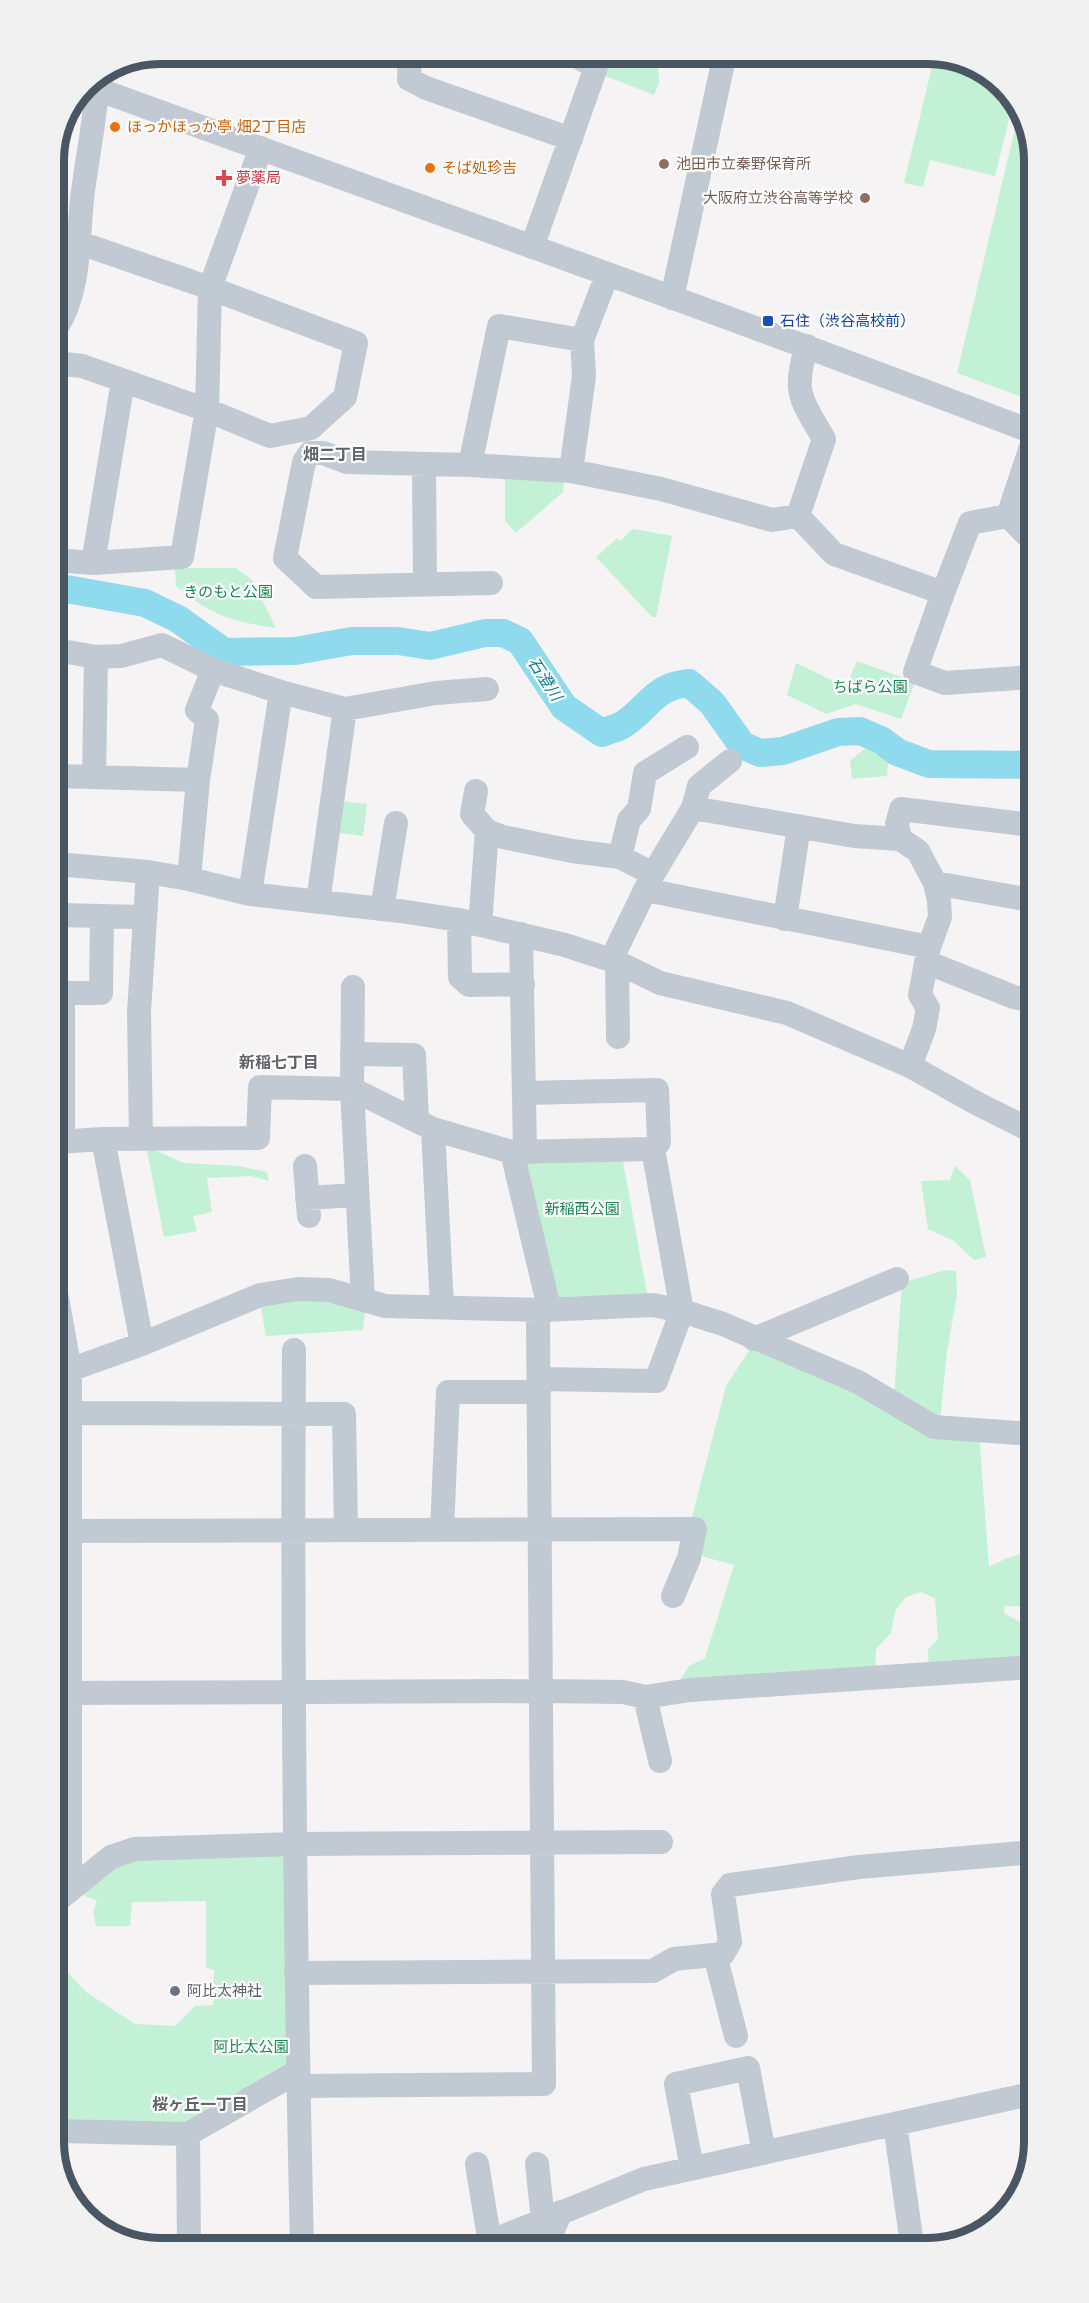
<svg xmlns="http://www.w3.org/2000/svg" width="1089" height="2303" viewBox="0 0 1089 2303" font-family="'DejaVu Sans','Noto Sans JP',sans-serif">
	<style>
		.green { fill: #c3f1d5 }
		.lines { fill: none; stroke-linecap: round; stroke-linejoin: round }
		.river { stroke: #90daee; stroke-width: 28 }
		.minor { stroke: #c1cad2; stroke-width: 24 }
		.food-dot { fill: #e8710a; stroke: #fff; stroke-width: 2 }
		.education-dot { fill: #8d6e63; stroke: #fff; stroke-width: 2 }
		.health-dot { fill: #e0444e; stroke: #fff; stroke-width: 2 }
		.transit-dot { fill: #1a4fb4; stroke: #fff; stroke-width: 2 }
		.worship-dot { fill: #6b7280; stroke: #fff; stroke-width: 2 }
		.labels { text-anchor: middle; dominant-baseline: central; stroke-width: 4.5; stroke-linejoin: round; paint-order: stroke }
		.food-label { font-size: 15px; fill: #c56008; stroke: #fff; text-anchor: start }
		.education-label { font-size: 15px; fill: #785e54; stroke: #fff; text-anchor: start }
		.health-label { font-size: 15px; fill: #be3a42; stroke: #fff; text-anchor: start }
		.transit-label { font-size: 15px; fill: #164399; stroke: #fff; text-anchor: start }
		.park-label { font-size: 15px; fill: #17864f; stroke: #fff }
		.worship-label { font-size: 15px; fill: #5b616d; stroke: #fff; text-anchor: start }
		.neighbourhood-label { font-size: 16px; font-weight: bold; fill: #5f6368; stroke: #fff }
		.water-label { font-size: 16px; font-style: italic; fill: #0c7c9b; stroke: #fff }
		.rim { fill: none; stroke: #4a5661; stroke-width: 8 }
	</style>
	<rect width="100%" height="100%" fill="#f5f3f3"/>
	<path class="green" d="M 604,54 L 653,54 L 658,60 L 659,83 L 654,95 L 603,75 L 602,61 Z
		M 935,54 L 993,76 L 1013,103 L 995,176 L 930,160 L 923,187 L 904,183 Z
		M 1019,112 L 1029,126 L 1030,400 L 957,373 Z
		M 505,475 L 564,481 L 563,492 L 516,533 L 505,521 Z
		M 633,529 L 672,536 L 656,617 L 652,617 L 596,557 L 617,538 L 620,541 Z
		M 175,568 L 236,568 L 252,580 L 276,628 C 231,621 212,616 176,586 Z
		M 857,661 L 915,682 L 901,719 L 855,704 L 826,714 L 787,695 L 796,663 L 846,687 Z
		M 868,746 L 889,754 L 887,776 L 852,779 L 850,761 Z
		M 340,801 L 367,804 L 363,836 L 335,832 Z
		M 146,1146 L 183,1163 L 239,1166 L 267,1172 L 269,1181 L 251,1176 L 207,1178 L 212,1212 L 193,1216 L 197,1231 L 164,1237 Z
		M 622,1156 L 648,1299 L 555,1303 L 525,1157 Z
		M 955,1166 L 970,1180 L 986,1257 L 974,1260 L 954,1241 L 928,1229 L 921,1181 L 950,1180 Z
		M 945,1270 L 956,1271 L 957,1294 L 947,1352 L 940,1420 L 894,1396 L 902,1283 Z
		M 259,1298 L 366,1303 L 363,1330 L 266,1336 Z
		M 752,1346 L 979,1433 L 989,1567 L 1005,1559 L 1033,1550 L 1033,1606 L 1005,1606 L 1004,1613 L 1020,1622 L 1034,1624 L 1034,1662 L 929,1671 L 928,1649 L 938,1639 L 935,1598 L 921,1592 L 906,1597 L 895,1611 L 891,1633 L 876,1649 L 875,1671 L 677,1685 L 689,1666 L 705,1658 L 734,1565 L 694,1554 L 691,1521 L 726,1386 Z
		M 284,1855 L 289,2072 L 179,2125 L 69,2119 L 60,2103 L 59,1963 L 86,1992 L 135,2024 L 175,2026 L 195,2006 L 213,2005 L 214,1970 L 206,1968 L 206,1901 L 132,1902 L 130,1926 L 96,1926 L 93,1912 L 97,1901 L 79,1893 L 123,1860 Z"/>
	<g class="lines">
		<path class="river" d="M 55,587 L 145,603 L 178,619 L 224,652 L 295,651 L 352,641 L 398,641 L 430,646 L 485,633 L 503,633 L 520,641 L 564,707 L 602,733 C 609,730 618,728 624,724 C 651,706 652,687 689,683 L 712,703 L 742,745 L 760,753 L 783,751 L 838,732 L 860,731 L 881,740 L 897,752 L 929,764 L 1031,765"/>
		<path class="minor" d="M 410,54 L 409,79 L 426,88 L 571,139
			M 86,85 C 400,200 717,311 1030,431
			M 54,234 L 210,288 L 356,343 L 345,397 L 311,428 L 270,436 L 207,410 L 82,366 L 55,363
			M 532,247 L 596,67 L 572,54
			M 672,298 L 725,54
			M 55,330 C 82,290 77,237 83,191 C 88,153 96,115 98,77
			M 807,346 C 792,392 801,399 824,439 L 798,516 L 834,554 L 943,593 L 915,672 L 945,683 L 1031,677
			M 424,464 L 425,585
			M 470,465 L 499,326 L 582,340
			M 571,471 L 584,376 L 582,340 L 607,275
			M 1008,516 L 1030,538
			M 55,560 L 93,563 L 182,557 L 207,410 L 210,288 L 261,148
			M 93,563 L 123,381
			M 491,583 L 316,587 L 285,558 L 304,462 L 310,453 L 323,453 L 347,462 L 470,465 L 571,471 L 661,489 L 772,520 L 798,516
			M 943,593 L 970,523 L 1008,516 L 1030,450
			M 56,650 L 96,657 L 121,656 L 162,645 L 213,670
			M 345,709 L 436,693 L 487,689
			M 56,776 L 198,780
			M 94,777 L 96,657
			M 476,791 L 472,814 L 487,831 L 503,837 L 572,851 L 620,857 L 653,874
			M 693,808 L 699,786 L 730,761
			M 620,857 L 629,820 L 639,809 L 645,773 L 687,747
			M 56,864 L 148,872 L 189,879 L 250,894 L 400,911 L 459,920 L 565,945 L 617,962 L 660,983 L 787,1013 L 910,1066 L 976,1103 L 1032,1131
			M 189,879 L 198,780 L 207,720 L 197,710 L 213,670 L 281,692 L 345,709 L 318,902
			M 935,883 L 1031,900
			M 646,890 L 929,947
			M 250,894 L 281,692
			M 382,909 L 396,823
			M 56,915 L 145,917
			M 785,919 L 799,826
			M 459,920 L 460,977 L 469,985 L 523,984
			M 480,925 L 487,831
			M 521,934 L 525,1153
			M 611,960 L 653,874 L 693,808 L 854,836 L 900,839
			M 617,962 L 618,1037
			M 926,962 L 1014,997 L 1032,1001
			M 353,987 L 352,1089 L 363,1299
			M 57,993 L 101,993 L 102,917
			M 352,1054 L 414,1055 L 417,1120
			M 910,1066 L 924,1029 L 928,1008 L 920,995 L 929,947 L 940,917 L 939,901 L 935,883 L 918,851 L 900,839 L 897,824 L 901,809 L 1031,825
			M 433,1129 L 442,1307
			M 141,1138 L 139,1012 L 148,872
			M 103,1139 L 142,1344
			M 63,1141 L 63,993
			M 57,1142 L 103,1139 L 258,1138 L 260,1087 L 352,1089 L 433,1129 L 512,1152 L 653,1149 L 659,1142 L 657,1090 L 524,1093
			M 305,1166 L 309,1216
			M 307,1198 L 357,1195
			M 57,1298 L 70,1370 L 70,1889
			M 754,1339 L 897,1279
			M 294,1350 C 292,1649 295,1948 302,2248
			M 58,1374 L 142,1344 L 260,1295 L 298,1289 L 329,1290 L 385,1306 L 543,1310 L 653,1305 L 682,1311 L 723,1324 L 858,1382 L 934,1427 L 1033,1434
			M 539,1379 L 656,1381 L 682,1311 L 653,1149
			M 71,1413 L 344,1414 L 346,1529
			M 442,1530 L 448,1392 L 539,1392
			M 58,1531 L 695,1529 L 689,1558 L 673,1596
			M 58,1693 L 540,1691 L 623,1692 L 645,1697 L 690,1690 L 1034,1667
			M 645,1697 L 660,1761
			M 59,1899 L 111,1857 L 135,1849 L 296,1844 L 661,1842
			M 715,1955 L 736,2036
			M 296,1973 L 653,1971 L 674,1959 L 723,1954 L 730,1942 L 723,1894 L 730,1885 L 859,1867 L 1034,1852
			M 298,2086 L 544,2084 L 538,1321 L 547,1299 L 512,1152
			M 895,2124 L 912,2244
			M 60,2131 L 188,2134 L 297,2072
			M 188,2134 L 189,2249
			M 477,2164 L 490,2243 L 488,2246
			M 537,2164 L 543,2220
			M 692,2168 L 676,2084 L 748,2068 L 764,2153
			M 546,2246 L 561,2212
			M 477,2247 L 644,2179 L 1035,2093"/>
	</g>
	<g class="food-dot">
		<circle cx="115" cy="127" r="6"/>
		<circle cx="430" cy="168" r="6"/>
	</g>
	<g class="education-dot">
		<circle cx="664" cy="164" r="6"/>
		<circle cx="865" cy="198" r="6"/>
	</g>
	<path class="health-dot" d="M221 169h6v6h6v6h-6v6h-6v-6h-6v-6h6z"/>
	<rect class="transit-dot" x="762" y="315" width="12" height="12" rx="3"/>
	<circle class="worship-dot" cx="175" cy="1991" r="6"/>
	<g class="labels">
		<g class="food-label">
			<text x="127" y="127">ほっかほっか亭 畑2丁目店</text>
			<text x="442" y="168">そば処珍吉</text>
		</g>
		<g class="education-label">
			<text x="676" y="164">池田市立秦野保育所</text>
			<text x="853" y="198" text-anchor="end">大阪府立渋谷高等学校</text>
		</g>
		<g class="health-label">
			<text x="236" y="178">夢薬局</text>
		</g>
		<g class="transit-label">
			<text x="780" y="321">石住（渋谷高校前）</text>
		</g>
		<g class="park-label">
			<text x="228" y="592">きのもと公園</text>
			<text x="870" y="687">ちばら公園</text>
			<text x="582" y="1209">新稲西公園</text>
			<text x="251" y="2047">阿比太公園</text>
		</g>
		<g class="worship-label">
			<text x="187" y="1991">阿比太神社</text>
		</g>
		<g class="neighbourhood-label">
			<text x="335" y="454">畑二丁目</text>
			<text x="279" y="1062">新稲七丁目</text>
			<text x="200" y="2104">桜ヶ丘一丁目</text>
		</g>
		<g class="water-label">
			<text transform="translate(545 679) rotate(57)">石澄川</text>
		</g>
	</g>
	<path d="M0 0H1089V2303H0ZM160 64H928A96 96 0 0 1 1024 160V2142A96 96 0 0 1 928 2238H160A96 96 0 0 1 64 2142V160A96 96 0 0 1 160 64Z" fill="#f1f1f2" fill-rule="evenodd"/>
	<path class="rim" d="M160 64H928A96 96 0 0 1 1024 160V2142A96 96 0 0 1 928 2238H160A96 96 0 0 1 64 2142V160A96 96 0 0 1 160 64Z"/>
</svg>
